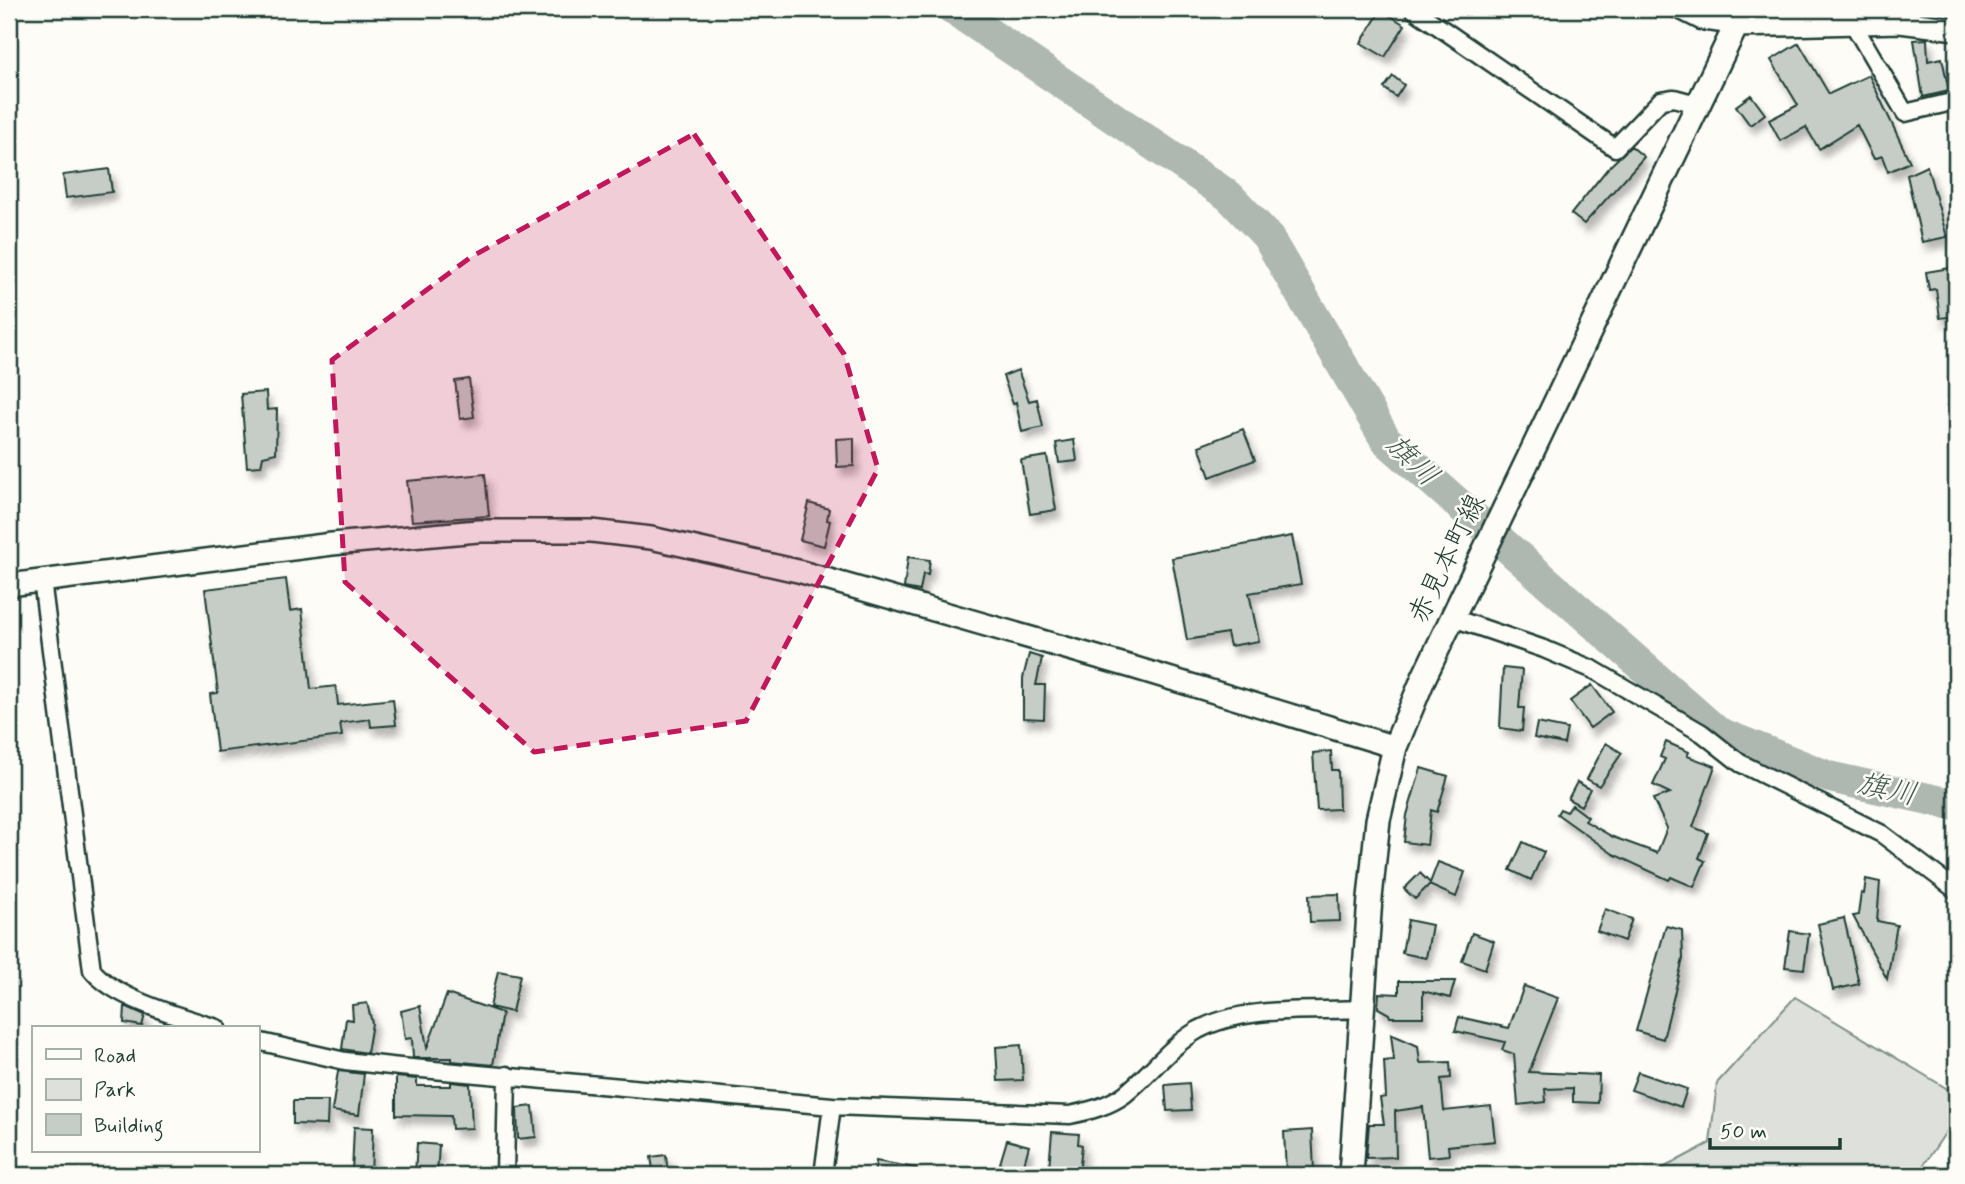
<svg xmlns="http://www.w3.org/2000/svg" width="1965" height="1184" viewBox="0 0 1965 1184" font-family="Mynerve,'Klee One',sans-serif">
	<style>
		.green { fill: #dde0db; stroke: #7e8e88; stroke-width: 2 }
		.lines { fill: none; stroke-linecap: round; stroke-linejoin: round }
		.river { stroke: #aeb8b1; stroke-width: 32 }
		.building { fill: #c6cdc7; stroke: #1f3d34; stroke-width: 2; filter: url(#shadow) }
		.minor-casing { stroke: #1f3d34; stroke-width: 21 }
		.tertiary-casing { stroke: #1f3d34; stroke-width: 26 }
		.secondary-casing { stroke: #1f3d34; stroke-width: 28 }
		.minor { stroke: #fdfcf7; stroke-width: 16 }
		.tertiary { stroke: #fdfcf7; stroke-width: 21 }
		.secondary { stroke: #fdfcf7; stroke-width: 23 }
		.marked { fill: #c2185b; fill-opacity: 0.2; stroke: #c2185b; stroke-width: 5; stroke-dasharray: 14 9; stroke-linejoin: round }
		.labels { text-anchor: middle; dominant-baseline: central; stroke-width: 5; stroke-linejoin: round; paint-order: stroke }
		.street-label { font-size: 28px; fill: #1f3d34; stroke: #fdfcf7 }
		.water-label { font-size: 30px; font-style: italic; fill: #435c53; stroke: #fdfcf7 }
	</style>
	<defs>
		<filter id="shadow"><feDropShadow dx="4.5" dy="8" stdDeviation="3.5" flood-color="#0004"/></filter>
	</defs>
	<rect width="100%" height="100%" fill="#fdfcf7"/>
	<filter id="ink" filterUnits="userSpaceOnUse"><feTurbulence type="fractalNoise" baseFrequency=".0143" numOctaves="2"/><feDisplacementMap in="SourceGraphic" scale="14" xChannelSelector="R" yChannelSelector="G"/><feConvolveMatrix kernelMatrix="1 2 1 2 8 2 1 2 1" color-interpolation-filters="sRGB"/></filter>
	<g filter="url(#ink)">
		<path class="green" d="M 1795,997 L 1956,1094 L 1956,1117 L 1917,1175 L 1650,1175 L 1710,1143 L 1717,1083 Z"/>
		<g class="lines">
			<path class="river" d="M 953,9 L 1229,196 L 1267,236 L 1386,440 L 1717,732 L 1829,777 L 1956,805"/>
		</g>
		<path class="building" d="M 1381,10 L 1405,25 L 1385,57 L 1361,43 Z
			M 1927,39 L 1928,61 L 1942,58 L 1949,91 L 1923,97 L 1914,40 Z
			M 1799,43 L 1829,94 L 1869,75 L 1910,162 L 1888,172 L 1882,156 L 1874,159 L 1857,125 L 1819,149 L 1806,127 L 1780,141 L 1769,120 L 1798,105 L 1771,60 Z
			M 1393,76 L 1404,85 L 1396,97 L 1384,88 Z
			M 1751,95 L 1765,114 L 1750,125 L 1736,106 Z
			M 1631,146 L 1644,157 L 1584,224 L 1571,214 L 1608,168 Z
			M 1927,166 L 1947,237 L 1922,242 L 1907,175 Z
			M 109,169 L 112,192 L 66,198 L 63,175 Z
			M 1956,267 L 1956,316 L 1940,318 L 1936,289 L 1929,290 L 1926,272 Z
			M 1018,370 L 1029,401 L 1037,399 L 1043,427 L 1022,432 L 1016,402 L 1013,404 L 1003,376 Z
			M 469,379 L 474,417 L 460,419 L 455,381 Z
			M 266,392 L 267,410 L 277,409 L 276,453 L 263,456 L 261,466 L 247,467 L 241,394 Z
			M 1243,429 L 1255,460 L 1210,477 L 1199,446 Z
			M 854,438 L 854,466 L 837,467 L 836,439 Z
			M 1074,440 L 1077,461 L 1059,463 L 1056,443 Z
			M 1047,456 L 1056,510 L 1030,514 L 1021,460 Z
			M 485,474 L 489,516 L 412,521 L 407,481 Z
			M 809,503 L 829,509 L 827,520 L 830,521 L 824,546 L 800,540 Z
			M 1292,536 L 1301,584 L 1249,593 L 1259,641 L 1230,646 L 1227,633 L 1187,640 L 1172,558 Z
			M 908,557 L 930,560 L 928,575 L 923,574 L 920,591 L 904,588 Z
			M 286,579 L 290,611 L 302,609 L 311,689 L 336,686 L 338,705 L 393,699 L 396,725 L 371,727 L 370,719 L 340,723 L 342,736 L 217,752 L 210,694 L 218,693 L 205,589 Z
			M 1029,654 L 1042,658 L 1036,685 L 1045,685 L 1044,719 L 1023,718 L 1023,678 Z
			M 1503,668 L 1522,670 L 1519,708 L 1524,708 L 1522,731 L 1500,728 Z
			M 1592,685 L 1612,712 L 1590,728 L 1570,701 Z
			M 1537,723 L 1567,729 L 1564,744 L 1534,738 Z
			M 1666,742 L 1689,752 L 1687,756 L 1715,766 L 1693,827 L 1708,833 L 1699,858 L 1705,861 L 1694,887 L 1671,877 L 1669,880 L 1613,854 L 1557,814 L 1560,809 L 1567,812 L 1572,805 L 1588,817 L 1585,821 L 1613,837 L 1657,853 L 1667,828 L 1653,799 L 1670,793 L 1653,785 L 1665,759 L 1660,757 Z
			M 1606,743 L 1622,753 L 1599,786 L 1587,779 Z
			M 1331,751 L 1332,770 L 1338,770 L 1339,809 L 1317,810 L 1313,753 Z
			M 1421,768 L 1448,776 L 1437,812 L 1431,810 L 1427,845 L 1404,842 L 1407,815 Z
			M 1577,782 L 1590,789 L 1581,806 L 1568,799 Z
			M 1523,842 L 1544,852 L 1531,880 L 1510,870 Z
			M 1438,862 L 1465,872 L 1456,897 L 1429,885 L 1415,899 L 1404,889 L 1420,873 L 1430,883 Z
			M 1866,879 L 1880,882 L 1877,921 L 1897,925 L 1887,979 L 1853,916 L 1858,915 L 1861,893 L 1864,894 Z
			M 1339,894 L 1340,921 L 1310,922 L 1309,895 Z
			M 1605,909 L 1632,919 L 1624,941 L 1597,931 Z
			M 1844,918 L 1859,984 L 1833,990 L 1818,924 Z
			M 1408,920 L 1432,925 L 1426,958 L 1402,953 Z
			M 1666,926 L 1682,930 L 1683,959 L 1663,1039 L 1636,1031 Z
			M 1790,931 L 1809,934 L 1804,969 L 1785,967 Z
			M 1472,933 L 1494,941 L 1485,969 L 1462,961 Z
			M 498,971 L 520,975 L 512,1012 L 490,1007 Z
			M 1399,981 L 1455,981 L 1450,998 L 1423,991 L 1423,1017 L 1390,1017 L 1389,1014 L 1378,1008 L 1379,993 L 1399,994 Z
			M 1524,986 L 1558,998 L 1529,1072 L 1599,1075 L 1598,1103 L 1573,1102 L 1573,1088 L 1545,1089 L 1546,1102 L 1518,1105 L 1514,1054 L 1502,1050 L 1505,1042 L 1455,1031 L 1459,1017 L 1509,1028 Z
			M 447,994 L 502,1013 L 493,1065 L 452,1061 L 452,1058 L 413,1058 L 412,1038 L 405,1039 L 401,1011 L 420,1006 L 427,1048 Z
			M 367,1003 L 372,1023 L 367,1053 L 342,1049 L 346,1019 L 353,1020 L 352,1005 Z
			M 125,1006 L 145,1015 L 142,1026 L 124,1023 Z
			M 1391,1034 L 1418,1046 L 1420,1063 L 1450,1062 L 1451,1078 L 1441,1079 L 1444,1111 L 1491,1106 L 1495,1141 L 1448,1146 L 1449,1155 L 1428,1157 L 1423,1107 L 1395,1111 L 1396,1157 L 1366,1158 L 1369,1124 L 1384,1124 L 1380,1098 L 1386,1097 L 1384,1061 L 1394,1060 Z
			M 1021,1045 L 1023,1080 L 998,1081 L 996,1047 Z
			M 338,1071 L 364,1074 L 359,1115 L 332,1111 Z
			M 1638,1072 L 1687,1089 L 1681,1107 L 1631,1090 Z
			M 396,1077 L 417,1079 L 417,1086 L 451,1086 L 451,1082 L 470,1084 L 472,1128 L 452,1129 L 451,1116 L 396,1115 Z
			M 1189,1083 L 1191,1110 L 1167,1111 L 1165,1085 Z
			M 293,1101 L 328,1101 L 327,1125 L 293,1124 Z
			M 533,1106 L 536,1137 L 518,1139 L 517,1108 Z
			M 354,1127 L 373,1128 L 371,1174 L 352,1173 Z
			M 1312,1130 L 1314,1171 L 1286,1172 L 1284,1132 Z
			M 1052,1132 L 1079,1134 L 1078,1144 L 1082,1145 L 1079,1175 L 1061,1175 L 1063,1169 L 1049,1168 Z
			M 1007,1140 L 1029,1146 L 1021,1175 L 998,1170 Z
			M 417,1143 L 439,1145 L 437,1175 L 415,1174 Z
			M 666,1155 L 668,1175 L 654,1175 L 651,1157 Z
			M 876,1161 L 916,1168 L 915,1175 L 874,1175 Z"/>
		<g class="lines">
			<g class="minor-casing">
				<path id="minor" d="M 1413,9 L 1615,148 L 1661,100 L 1674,98 L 1700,105
					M 1677,9 L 1701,21 L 1736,26
					M 1852,22 L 1905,113 L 1956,101
					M 42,580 L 92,970 C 115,999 181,1017 217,1028
					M 1453,618 L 1544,649 L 1594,670 L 1702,733 L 1740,763 L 1882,834 L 1956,890
					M 257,1041 L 345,1061 L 400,1067 L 832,1106 L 1070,1115 C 1089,1111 1109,1106 1125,1094 C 1150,1074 1170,1046 1198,1030 C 1245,1005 1312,1012 1363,1009
					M 505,1175 L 507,1075
					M 823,1175 L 832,1106"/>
			</g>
			<g class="tertiary-casing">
				<path id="tertiary" d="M 1736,26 L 1900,22 L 1956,29
					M 9,585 L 332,544 L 478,531 L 592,531 L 651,538 L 798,571 L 1132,667 L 1395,747"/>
			</g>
			<g class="secondary-casing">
				<path id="secondary" d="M 1351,1175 L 1370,898 L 1378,820 L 1395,747 L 1424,677 L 1744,9"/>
			</g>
			<use href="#minor" class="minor"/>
			<use href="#tertiary" class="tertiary"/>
			<use href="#secondary" class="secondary"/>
		</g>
	</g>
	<path class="marked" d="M 694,134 L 844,354 L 878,469 L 746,721 L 534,752 L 345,582 L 332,360 L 471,257 Z"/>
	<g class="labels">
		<g class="street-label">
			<text transform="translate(1448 559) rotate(-64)">赤見本町線</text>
		</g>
		<g class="water-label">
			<text transform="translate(1412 461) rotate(44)">旗川</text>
			<text transform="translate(1887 790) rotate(12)">旗川</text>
		</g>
	</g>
	<rect width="1965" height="1184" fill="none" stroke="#fdfcf7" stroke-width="35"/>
	<rect x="18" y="18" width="1930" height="1149" fill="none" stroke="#1f3d34" stroke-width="2.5" filter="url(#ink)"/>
	<rect x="32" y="1026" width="228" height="126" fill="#fdfcf7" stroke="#a4b0a9" stroke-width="2"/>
	<rect x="46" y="1049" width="35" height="10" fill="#fdfcf7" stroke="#a4b0a9" stroke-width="2"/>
	<text x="94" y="1062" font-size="21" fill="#1f3d34">Road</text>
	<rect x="46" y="1079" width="35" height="21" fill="#dde0db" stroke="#a4b0a9" stroke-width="2"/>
	<text x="94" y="1096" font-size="21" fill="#1f3d34">Park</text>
	<rect x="46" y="1114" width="35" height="21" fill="#c6cdc7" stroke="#a4b0a9" stroke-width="2"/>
	<text x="94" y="1132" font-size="21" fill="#1f3d34">Building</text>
	<path d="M1710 1138v10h130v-10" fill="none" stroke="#1f3d34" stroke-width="3.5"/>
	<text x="1720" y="1138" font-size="21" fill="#1f3d34" stroke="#fdfcf7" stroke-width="5" paint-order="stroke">50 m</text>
</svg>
